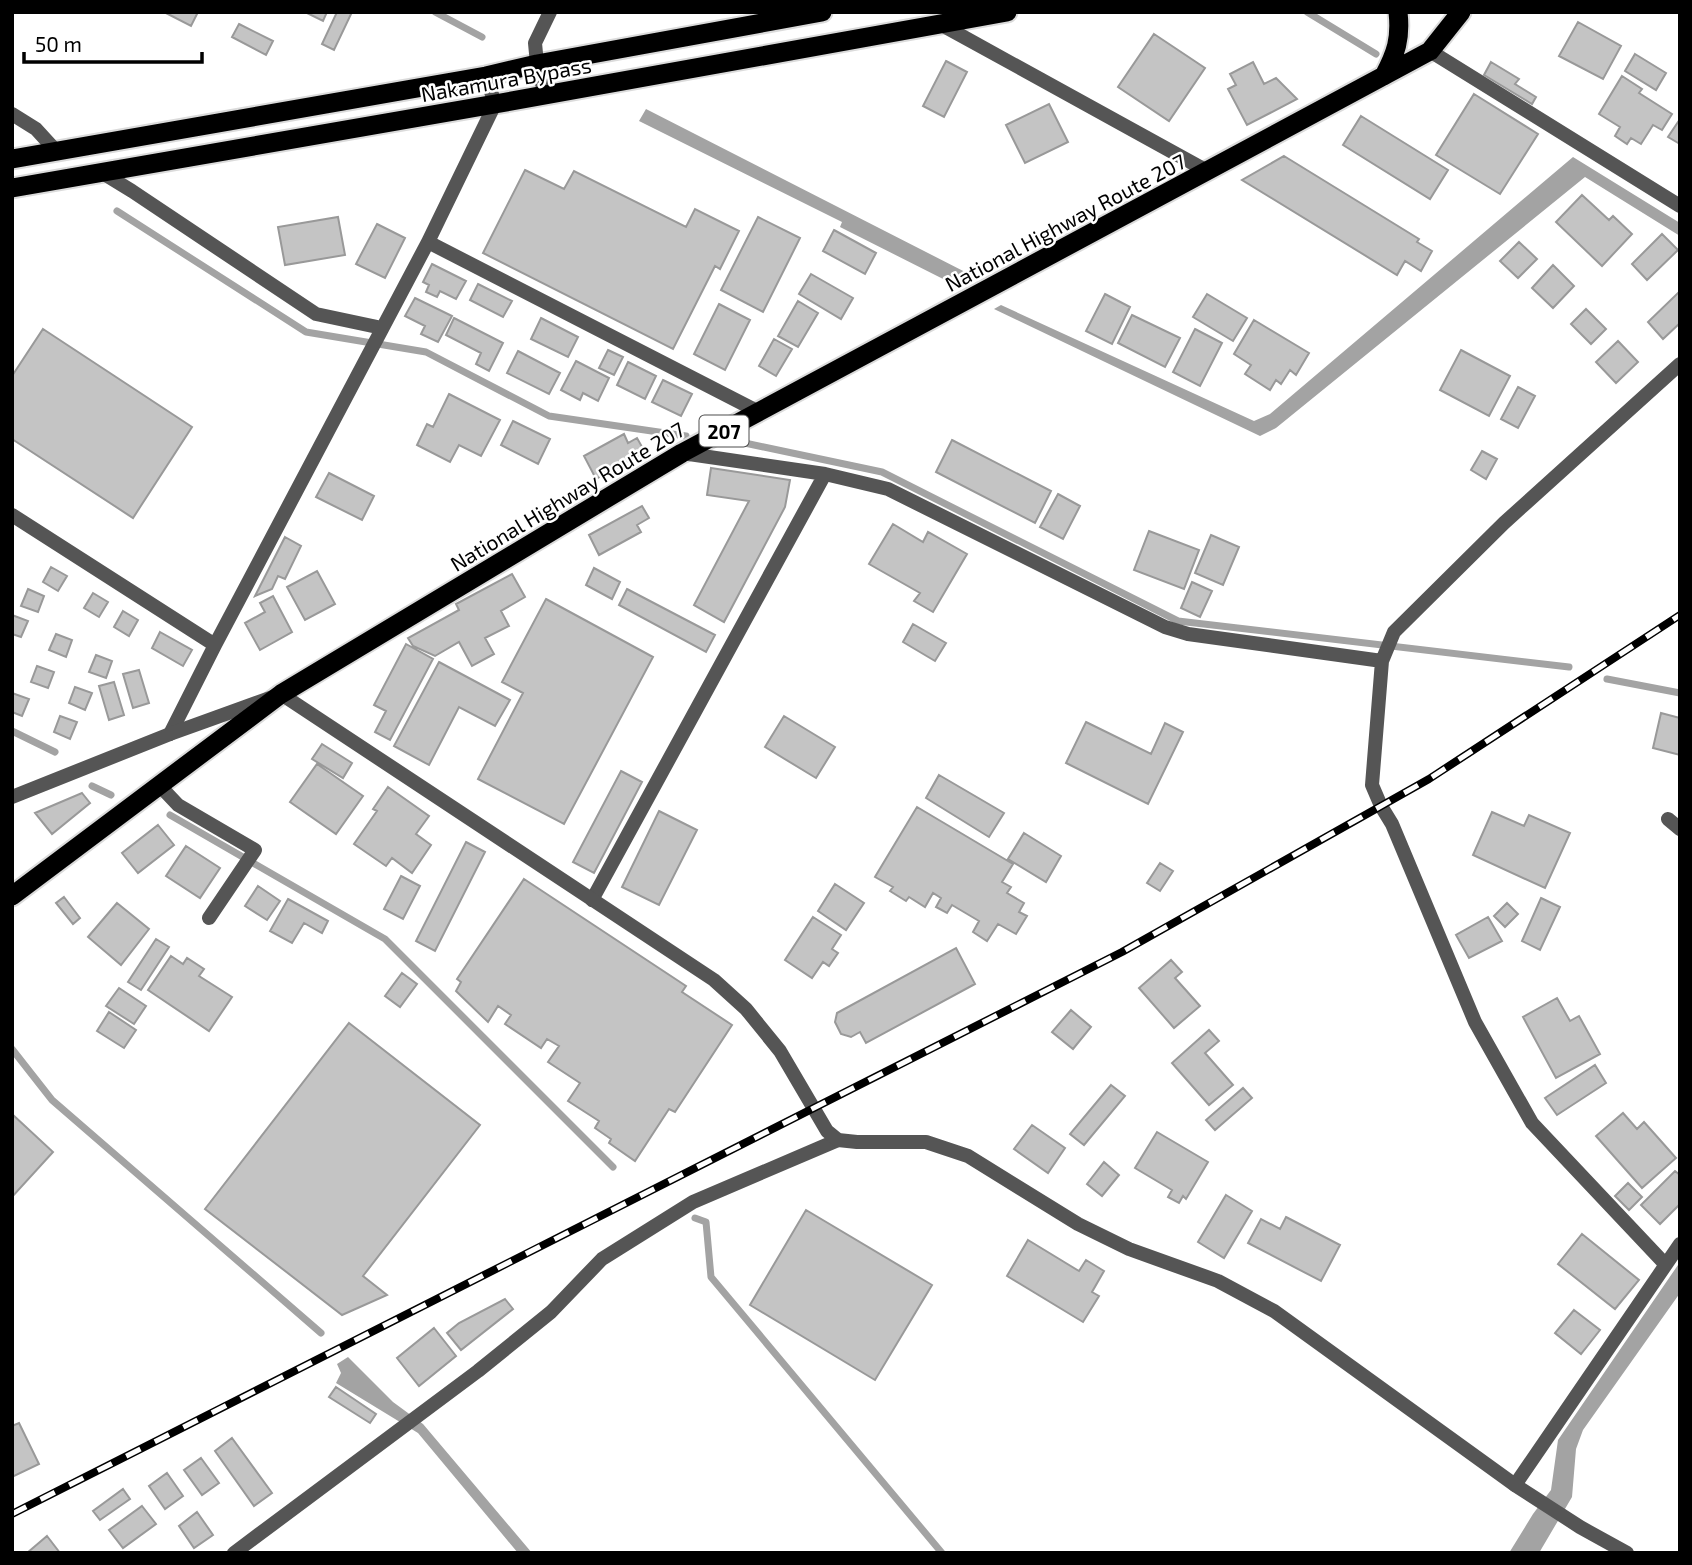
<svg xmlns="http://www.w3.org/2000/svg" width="1692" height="1565" viewBox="0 0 1692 1565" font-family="'Exo 2',sans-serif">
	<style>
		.water { fill: #a3a3a3 }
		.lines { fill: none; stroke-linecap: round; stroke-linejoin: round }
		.stream { stroke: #a3a3a3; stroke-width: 7 }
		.building { fill: #c4c4c4; stroke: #999; stroke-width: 2 }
		.trunk-casing { stroke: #dbdbdb; stroke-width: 23 }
		.minor { stroke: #555; stroke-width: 14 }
		.tertiary { stroke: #555; stroke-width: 14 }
		.trunk { stroke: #000; stroke-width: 19 }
		.rail-casing { stroke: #000; stroke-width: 8 }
		.rail { stroke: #fff; stroke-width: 5; stroke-dasharray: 16; stroke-linecap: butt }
		.labels { text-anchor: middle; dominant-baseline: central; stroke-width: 5; stroke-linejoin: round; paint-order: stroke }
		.shield { fill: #fff; stroke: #4c4c4c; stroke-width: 2 }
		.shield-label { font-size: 19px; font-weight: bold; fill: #000 }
		.street-label { font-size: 21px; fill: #000; stroke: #fff }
	</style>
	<rect width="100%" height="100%" fill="#fff"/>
	<path class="water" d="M 646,109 L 973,276 L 957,286 L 840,227 L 842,222 L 639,121 Z
		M 1573,157 L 1680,223 L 1680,236 L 1585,177 L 1276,428 L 1260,436 L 994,309 L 1001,305 L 1254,421 L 1270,414 Z
		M 1680,1262 L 1680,1293 L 1583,1430 L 1576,1449 L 1572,1497 L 1539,1553 L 1509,1553 L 1533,1514 L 1551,1490 L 1558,1440 Z
		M 348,1357 L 393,1402 L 423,1424 L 532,1553 L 518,1553 L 418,1433 L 336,1383 L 341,1373 L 337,1364 Z"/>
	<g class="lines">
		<path class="stream" d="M 435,12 L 482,37
			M 1307,12 L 1376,54
			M 117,211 L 306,332 L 426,352 L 549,416 L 686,436
			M 740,442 L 882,472 L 1178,621 L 1569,667
			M 1607,679 L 1680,693
			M 12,731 L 55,752
			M 92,786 L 111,795
			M 170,815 L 385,939 L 613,1167
			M 12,1049 L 52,1100 L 321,1333
			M 695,1218 L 706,1222 L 711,1277 L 942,1553"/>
	</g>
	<path class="building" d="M 164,12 L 198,12 L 191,26 Z
		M 305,12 L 327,12 L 323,21 Z
		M 337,12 L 352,12 L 334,50 L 322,44 Z
		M 1578,22 L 1621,46 L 1603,79 L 1559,56 Z
		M 239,24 L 273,41 L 266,55 L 232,37 Z
		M 1154,34 L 1205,68 L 1169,121 L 1118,87 Z
		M 1635,54 L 1666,73 L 1656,90 L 1625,71 Z
		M 946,61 L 967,72 L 944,117 L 923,106 Z
		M 1253,62 L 1264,84 L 1276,78 L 1297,99 L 1247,125 L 1228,89 L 1236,85 L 1230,74 Z
		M 1491,62 L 1519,79 L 1515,84 L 1536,97 L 1532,104 L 1484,75 Z
		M 1622,76 L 1642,89 L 1639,93 L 1672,114 L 1662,130 L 1653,125 L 1641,144 L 1631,138 L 1627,144 L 1615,136 L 1620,127 L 1599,114 Z
		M 1474,94 L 1538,134 L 1500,194 L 1436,155 Z
		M 1049,104 L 1068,142 L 1025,163 L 1006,125 Z
		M 1361,116 L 1448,170 L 1430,199 L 1343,145 Z
		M 1680,119 L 1680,144 L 1668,137 Z
		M 1284,156 L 1419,239 L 1417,242 L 1432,251 L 1421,271 L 1405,261 L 1397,275 L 1242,180 Z
		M 525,170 L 564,189 L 574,171 L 686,227 L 695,209 L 739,231 L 720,269 L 715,266 L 673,349 L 483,253 Z
		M 1582,195 L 1609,220 L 1613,216 L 1632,234 L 1602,266 L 1556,222 Z
		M 338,217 L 345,255 L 285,265 L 278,227 Z
		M 758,217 L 800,238 L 763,312 L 721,290 Z
		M 377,224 L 405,238 L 385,278 L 356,264 Z
		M 834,230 L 876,253 L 865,274 L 823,251 Z
		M 1662,234 L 1678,250 L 1647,280 L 1632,264 Z
		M 1519,242 L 1537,259 L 1518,278 L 1500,261 Z
		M 432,264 L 466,281 L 456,299 L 440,291 L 437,297 L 426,292 L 429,285 L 423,282 Z
		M 1553,265 L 1574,286 L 1553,308 L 1532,288 Z
		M 811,274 L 853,298 L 841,319 L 799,294 Z
		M 478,284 L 512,301 L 503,317 L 470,300 Z
		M 1680,291 L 1680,323 L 1663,339 L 1648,322 Z
		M 1105,294 L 1130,307 L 1112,344 L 1086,331 Z
		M 1207,294 L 1247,318 L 1233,341 L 1193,317 Z
		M 415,298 L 452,316 L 438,342 L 421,334 L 425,326 L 405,316 Z
		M 798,301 L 818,313 L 798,347 L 778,336 Z
		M 719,304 L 750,320 L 725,370 L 694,354 Z
		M 1586,309 L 1606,329 L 1591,344 L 1571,324 Z
		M 1132,315 L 1180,338 L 1165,367 L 1118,343 Z
		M 454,318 L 503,343 L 489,371 L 476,364 L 481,353 L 446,335 Z
		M 541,318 L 578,337 L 568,357 L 531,339 Z
		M 1254,320 L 1309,353 L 1296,375 L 1290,370 L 1281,384 L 1276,380 L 1270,390 L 1245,374 L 1251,365 L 1234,354 Z
		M 43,329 L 192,427 L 133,518 L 12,439 L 12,376 Z
		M 1195,329 L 1222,343 L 1200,386 L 1173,372 Z
		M 774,339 L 792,349 L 776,376 L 759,366 Z
		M 1618,341 L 1638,362 L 1616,383 L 1596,362 Z
		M 608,350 L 623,357 L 614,375 L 599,368 Z
		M 1461,350 L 1510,376 L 1489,416 L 1440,390 Z
		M 518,351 L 560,373 L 549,394 L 507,373 Z
		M 576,361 L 609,378 L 598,401 L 583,393 L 580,400 L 561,390 Z
		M 628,362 L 656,376 L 645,399 L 617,385 Z
		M 663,380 L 692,394 L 681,416 L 652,402 Z
		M 1518,387 L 1535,396 L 1518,428 L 1501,419 Z
		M 449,394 L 500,420 L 481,456 L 459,445 L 450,462 L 417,445 L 427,424 L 433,427 Z
		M 513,421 L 550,439 L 538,464 L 501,445 Z
		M 624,434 L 628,443 L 637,438 L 645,452 L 596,479 L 584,456 Z
		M 952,440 L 1051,491 L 1035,523 L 936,472 Z
		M 1482,451 L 1497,459 L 1486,479 L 1471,470 Z
		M 711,468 L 790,480 L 785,507 L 724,622 L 694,605 L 749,501 L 707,495 Z
		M 329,473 L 374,496 L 362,520 L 316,497 Z
		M 1058,494 L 1080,506 L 1063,539 L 1040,527 Z
		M 642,506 L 649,518 L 637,525 L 641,532 L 599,555 L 589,535 Z
		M 893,524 L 923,542 L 928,532 L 967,554 L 933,612 L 914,601 L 920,593 L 869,564 Z
		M 1149,531 L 1199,550 L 1184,589 L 1134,570 Z
		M 1211,535 L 1239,547 L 1223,585 L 1195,573 Z
		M 285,537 L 301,546 L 285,579 L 278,576 L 272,589 L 255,596 Z
		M 51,567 L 67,576 L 58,591 L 43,582 Z
		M 594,568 L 620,582 L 612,599 L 586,585 Z
		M 317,571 L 335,604 L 305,620 L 287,587 Z
		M 512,574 L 525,597 L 501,611 L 509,626 L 485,638 L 494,654 L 472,666 L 459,642 L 435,656 L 413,646 L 408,638 L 459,610 L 456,604 Z
		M 1192,582 L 1212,591 L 1200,617 L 1181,608 Z
		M 28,589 L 44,596 L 38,612 L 21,606 Z
		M 627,589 L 715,635 L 706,652 L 619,605 Z
		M 93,593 L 108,602 L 99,617 L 84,608 Z
		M 273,596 L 292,632 L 260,650 L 245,623 L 265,612 L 260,603 Z
		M 546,599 L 653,657 L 564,824 L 478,779 L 523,693 L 502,682 Z
		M 123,611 L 138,620 L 129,636 L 114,627 Z
		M 12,615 L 28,621 L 21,637 L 12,634 Z
		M 913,624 L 946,643 L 935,661 L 903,642 Z
		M 160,632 L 192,650 L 183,666 L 152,648 Z
		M 56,634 L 72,640 L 66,657 L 49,650 Z
		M 406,644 L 433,659 L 390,740 L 375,732 L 386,711 L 374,705 Z
		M 96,655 L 112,661 L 106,678 L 89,672 Z
		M 439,662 L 510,700 L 495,726 L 459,707 L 429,765 L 394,746 Z
		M 37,666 L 54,672 L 48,688 L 31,682 Z
		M 139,670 L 149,703 L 133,708 L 123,674 Z
		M 114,682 L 124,715 L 109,720 L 99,686 Z
		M 75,687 L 92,693 L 85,710 L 69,703 Z
		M 12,693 L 29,699 L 22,716 L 12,712 Z
		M 1661,713 L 1680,718 L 1680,755 L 1653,748 Z
		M 60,716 L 77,722 L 70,739 L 54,732 Z
		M 784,716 L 835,747 L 816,778 L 765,747 Z
		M 1086,722 L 1151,754 L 1165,723 L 1183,732 L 1148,804 L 1066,763 Z
		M 322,744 L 352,763 L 343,778 L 312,759 Z
		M 317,764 L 363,796 L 336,834 L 290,802 Z
		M 621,771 L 642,782 L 594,873 L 573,862 Z
		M 939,775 L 1004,813 L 989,837 L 926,798 Z
		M 388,787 L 429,816 L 416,834 L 431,845 L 412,873 L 392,858 L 386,866 L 354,844 L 377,811 L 373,809 Z
		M 82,793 L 90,803 L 52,834 L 35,813 Z
		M 917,807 L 1013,864 L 1002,882 L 1011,887 L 1007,893 L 1024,903 L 1019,912 L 1027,916 L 1016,934 L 998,924 L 987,941 L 973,932 L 979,921 L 952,905 L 947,913 L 936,907 L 941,898 L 933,893 L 925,907 L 909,897 L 906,901 L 890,891 L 893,887 L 875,877 Z
		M 659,811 L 697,830 L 659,905 L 622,887 Z
		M 1492,812 L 1524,826 L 1529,815 L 1570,833 L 1545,888 L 1473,855 Z
		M 158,825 L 174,845 L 138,873 L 122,853 Z
		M 1024,833 L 1061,856 L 1046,882 L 1008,859 Z
		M 466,842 L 485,852 L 435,951 L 416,941 Z
		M 186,846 L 220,868 L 200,898 L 166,876 Z
		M 1160,863 L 1173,871 L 1160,891 L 1147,883 Z
		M 401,876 L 420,886 L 403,919 L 384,909 Z
		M 524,879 L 686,986 L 682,992 L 732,1025 L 675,1112 L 669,1109 L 635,1161 L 609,1143 L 611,1139 L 595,1128 L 599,1121 L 568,1101 L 580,1083 L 548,1062 L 559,1046 L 547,1039 L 541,1048 L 505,1024 L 511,1015 L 498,1006 L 488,1022 L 456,991 L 461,982 L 457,979 Z
		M 835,884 L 864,903 L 846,930 L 818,911 Z
		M 258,886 L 280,901 L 267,920 L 245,906 Z
		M 64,897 L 80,918 L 73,924 L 56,903 Z
		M 1541,898 L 1560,907 L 1540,950 L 1522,941 Z
		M 288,899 L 328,921 L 322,933 L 304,923 L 292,943 L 270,931 Z
		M 117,903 L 149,929 L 121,965 L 88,937 Z
		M 1507,903 L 1518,914 L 1505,927 L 1494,916 Z
		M 813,917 L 841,935 L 832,949 L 838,953 L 829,966 L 823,962 L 812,978 L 785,960 Z
		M 1488,917 L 1502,941 L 1469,958 L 1456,935 Z
		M 156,939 L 169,947 L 141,990 L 128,982 Z
		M 956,948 L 975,984 L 866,1043 L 860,1032 L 851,1037 L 841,1034 L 835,1022 L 837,1013 Z
		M 171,956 L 183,964 L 187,958 L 204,969 L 199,976 L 232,997 L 209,1031 L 148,990 Z
		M 1171,960 L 1182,972 L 1175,978 L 1200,1006 L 1174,1028 L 1139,988 Z
		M 402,973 L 417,984 L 400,1007 L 385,996 Z
		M 119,988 L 146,1006 L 134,1024 L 106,1006 Z
		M 1557,998 L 1570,1021 L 1579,1016 L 1600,1054 L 1556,1078 L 1523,1017 Z
		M 1071,1010 L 1091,1027 L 1073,1049 L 1052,1032 Z
		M 109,1012 L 136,1030 L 124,1048 L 97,1031 Z
		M 349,1023 L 480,1125 L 363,1276 L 387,1295 L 342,1315 L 205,1209 Z
		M 1209,1030 L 1219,1041 L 1205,1053 L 1233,1085 L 1209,1105 L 1172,1063 Z
		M 1595,1065 L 1606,1083 L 1557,1115 L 1545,1098 Z
		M 1111,1085 L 1125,1096 L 1084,1145 L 1070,1134 Z
		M 1243,1088 L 1252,1098 L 1215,1130 L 1206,1120 Z
		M 1623,1113 L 1637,1129 L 1644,1122 L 1676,1158 L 1642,1188 L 1596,1136 Z
		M 12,1114 L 53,1152 L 12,1197 Z
		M 1032,1125 L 1065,1148 L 1048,1173 L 1014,1149 Z
		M 1157,1132 L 1208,1162 L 1186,1199 L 1183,1196 L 1179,1203 L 1168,1197 L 1172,1190 L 1135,1168 Z
		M 1104,1162 L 1119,1175 L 1102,1196 L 1087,1184 Z
		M 1675,1171 L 1680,1175 L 1680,1204 L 1660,1224 L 1641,1205 Z
		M 1628,1183 L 1642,1197 L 1629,1210 L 1615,1196 Z
		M 1226,1195 L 1252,1211 L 1224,1258 L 1198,1242 Z
		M 806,1210 L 932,1285 L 875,1380 L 750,1305 Z
		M 1286,1217 L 1340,1245 L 1321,1281 L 1248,1243 L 1261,1219 L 1280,1229 Z
		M 1582,1234 L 1639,1280 L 1615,1309 L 1558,1264 Z
		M 1028,1240 L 1079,1271 L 1086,1260 L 1104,1271 L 1092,1292 L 1099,1296 L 1083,1322 L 1007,1276 Z
		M 505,1299 L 513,1309 L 461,1350 L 447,1333 L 459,1323 Z
		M 1574,1310 L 1600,1330 L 1581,1354 L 1555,1333 Z
		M 434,1328 L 456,1356 L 419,1386 L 397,1358 Z
		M 336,1387 L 376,1414 L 370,1423 L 329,1397 Z
		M 19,1423 L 39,1464 L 12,1477 L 12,1426 Z
		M 232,1438 L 272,1493 L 254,1506 L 215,1451 Z
		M 201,1458 L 219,1483 L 202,1495 L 184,1470 Z
		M 167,1473 L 183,1496 L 165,1509 L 149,1486 Z
		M 123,1489 L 130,1499 L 100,1520 L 93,1511 Z
		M 142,1506 L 156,1524 L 123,1548 L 109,1530 Z
		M 197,1512 L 213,1535 L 194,1548 L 179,1526 Z
		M 47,1536 L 60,1553 L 27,1553 Z"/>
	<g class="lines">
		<g class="trunk-casing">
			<path id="trunk" d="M 1384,76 C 1396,53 1401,39 1398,12
				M 12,159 L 486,76 L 537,64 L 822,12
				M 12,188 L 495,104 L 1007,12
				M 12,896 L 281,694 L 682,453 L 1430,51 L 1461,12"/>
		</g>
		<path class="minor" d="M 942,25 L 1207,171
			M 1430,51 L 1680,206
			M 545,95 L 537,64 L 535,43 L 550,12
			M 12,114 L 36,129 L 57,152
			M 101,172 L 132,191 L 316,314 L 382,328
			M 428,242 L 759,412
			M 682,453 L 825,474 L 888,489 L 1165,627 L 1188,634 L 1382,661
			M 12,515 L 215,645
			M 170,734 L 215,645 L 428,242 L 495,104 L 486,76
			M 160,786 L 178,805 L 255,850 L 209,918
			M 1668,819 L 1680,829
			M 592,900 L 825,474
			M 1665,1264 L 1532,1123 L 1475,1022 L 1392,824 L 1381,806 L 1372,785 L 1382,661 L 1394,632 L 1504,523 L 1680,364
			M 1515,1485 L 1680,1244
			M 234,1553 L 478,1371 L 551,1312 L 602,1259 L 693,1202 L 838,1140"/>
		<path class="tertiary" d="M 12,797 L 170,734 L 281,694 L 714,980 L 746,1009 L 780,1051 L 827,1131 L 838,1140 L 857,1142 L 926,1142 L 968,1156 L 1078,1224 L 1129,1249 L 1218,1281 L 1274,1311 L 1515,1485 L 1580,1527 L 1627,1553"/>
		<use href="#trunk" class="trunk"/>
		<g class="rail-casing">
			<path id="rail" d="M 12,1514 L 1122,952 L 1429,779 L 1680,615"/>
		</g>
		<use href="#rail" class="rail"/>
	</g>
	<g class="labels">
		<rect class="shield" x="699.5" y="415.5" width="49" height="31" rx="5"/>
		<g class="shield-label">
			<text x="724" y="431">207</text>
		</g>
		<g class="street-label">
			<text transform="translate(506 79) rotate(-10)">Nakamura Bypass</text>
			<text transform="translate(1065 222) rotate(-28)">National Highway Route 207</text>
			<text transform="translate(567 496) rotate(-31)">National Highway Route 207</text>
		</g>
	</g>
	<rect width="1692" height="1565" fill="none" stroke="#000000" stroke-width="28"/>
	<path d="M24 52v10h178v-10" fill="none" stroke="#000000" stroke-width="3.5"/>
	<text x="35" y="52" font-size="21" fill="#000000" stroke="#ffffff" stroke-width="5" paint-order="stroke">50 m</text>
</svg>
